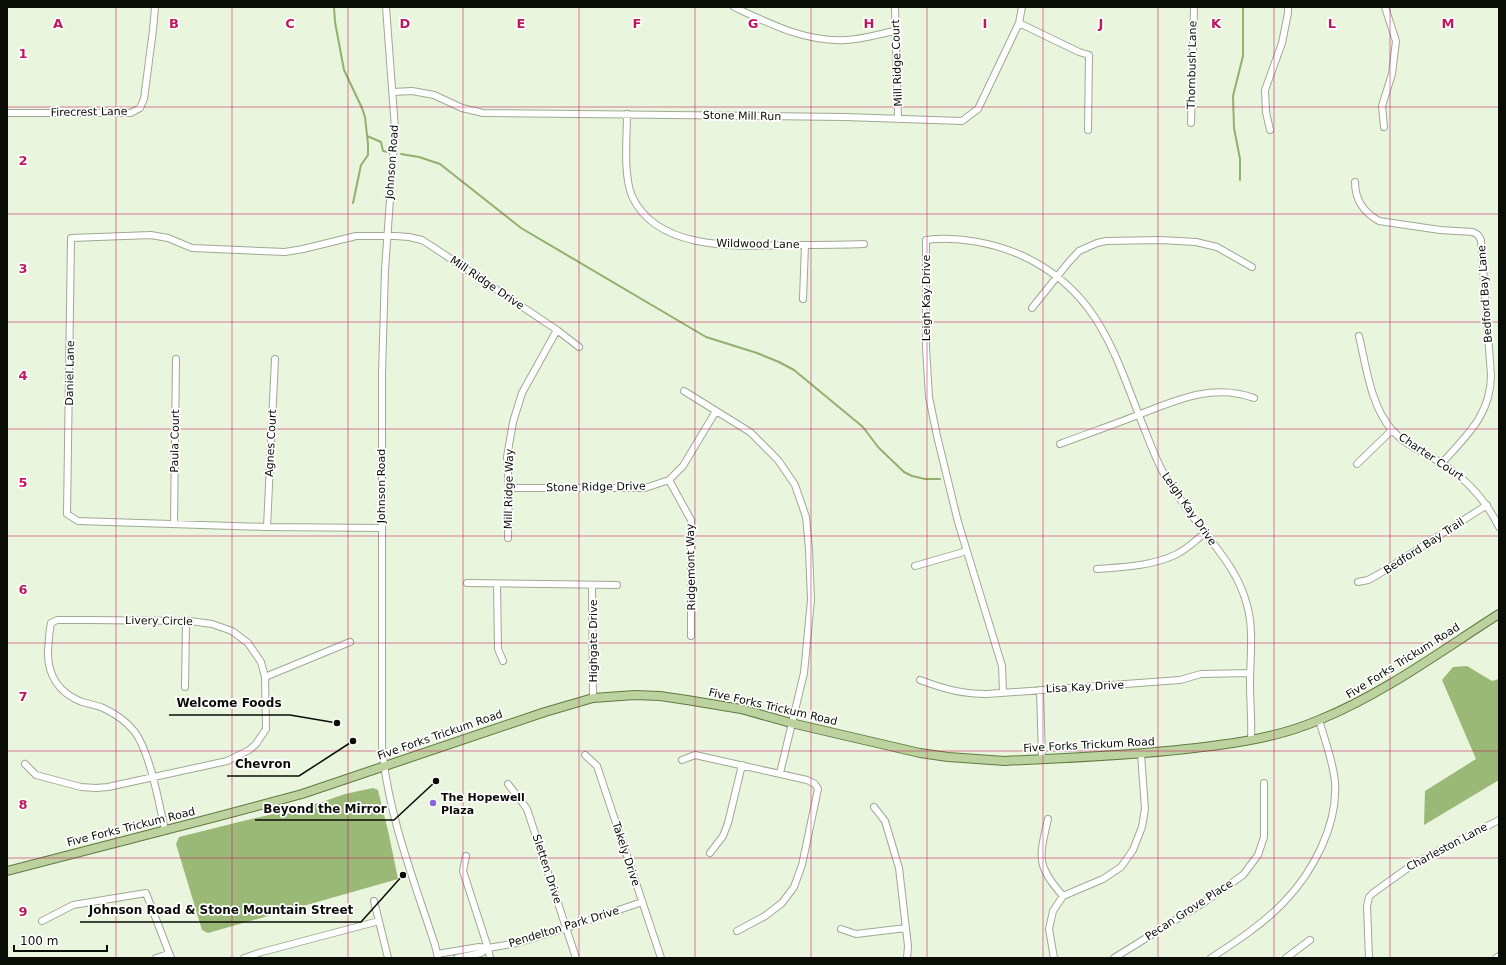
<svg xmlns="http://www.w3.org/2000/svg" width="1506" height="965" viewBox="0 0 1506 965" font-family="'DejaVu Sans',sans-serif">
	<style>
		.forest { fill: #9ab876 }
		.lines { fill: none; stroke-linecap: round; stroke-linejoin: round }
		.stream { stroke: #92b06e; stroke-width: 2 }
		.minor-casing { stroke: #9faa94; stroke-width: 8 }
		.major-casing { stroke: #607a40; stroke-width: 10 }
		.minor { stroke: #fff; stroke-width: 6 }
		.major { stroke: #bcd29f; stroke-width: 8 }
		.grid { fill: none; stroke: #c2185b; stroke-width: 1; stroke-opacity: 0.55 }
		.poi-dot { fill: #8864df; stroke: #fff; stroke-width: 1.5 }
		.labels { text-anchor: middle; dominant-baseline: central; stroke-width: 3.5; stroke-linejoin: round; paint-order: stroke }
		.street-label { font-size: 11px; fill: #0a0d06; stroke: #fff }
		.poi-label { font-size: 11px; font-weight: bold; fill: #0a0d06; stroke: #fff; text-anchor: start }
		.grid-label { font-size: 13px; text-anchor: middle; font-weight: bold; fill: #c2185b; stroke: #fff; stroke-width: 3.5; stroke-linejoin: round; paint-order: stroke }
		.leader { fill: none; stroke: #0a0d06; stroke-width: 1.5 }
		.callout-dot { fill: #0a0d06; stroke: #fff; stroke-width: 1.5 }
		.callout-label { font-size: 12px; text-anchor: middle; font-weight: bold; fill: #0a0d06; stroke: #fff; stroke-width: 3.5; stroke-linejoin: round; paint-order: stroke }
	</style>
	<rect width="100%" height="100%" fill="#e9f5dd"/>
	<path class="forest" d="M 1467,666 L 1492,681 L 1499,679 L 1499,780 L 1424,825 L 1425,791 L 1476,759 L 1442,680 L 1453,667 Z
		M 373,788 L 378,790 L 389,835 L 398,879 L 208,933 L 202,930 L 176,844 L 179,837 L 243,821 L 319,803 L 345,794 Z"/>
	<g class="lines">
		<path class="stream" d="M 334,7 L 335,22 L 344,70 L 362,108 L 365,117 L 368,144 L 368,155 L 361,165 L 353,203
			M 367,136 L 381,142 L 383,151 L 388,152
			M 401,154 L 419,157 L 440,164 L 521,228 L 706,337 L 757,353 L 779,362 L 794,370 L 863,427 L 878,447 L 904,472 L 912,476 L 925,479 L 940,479
			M 1240,180 L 1240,159 L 1234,128 L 1233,96 L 1243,56 L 1243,7"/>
		<g class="minor-casing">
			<path id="minor" d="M 386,7 L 395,129 L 385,270 L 382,374 L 382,745 C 387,812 414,881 435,945 L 438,958
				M 734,7 C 770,24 805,42 846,40 C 863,39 879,34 895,31
				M 895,7 L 898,118
				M 1019,23 L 1079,52 L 1089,55 L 1088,130
				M 393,92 L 412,91 L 434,95 L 462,108 L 483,113 L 845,117 L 962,121 L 978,109 L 1019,23 L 1022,7
				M 7,113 L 131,113 L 140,108 L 144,99 L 153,30 L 155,7
				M 627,114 C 627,137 623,175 632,196 C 657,252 740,246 791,245 C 815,245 839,245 864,244
				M 1191,123 L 1194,7
				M 1384,127 L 1382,106 L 1392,74 L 1396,41 L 1385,7
				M 1270,130 L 1266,112 L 1265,90 L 1282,43 L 1288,13 L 1288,7
				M 1355,182 C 1355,200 1363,212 1379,221 L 1440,230 L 1473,232 L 1478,235 L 1481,240 L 1491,375 C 1491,415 1466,436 1442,463
				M 803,299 L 805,245
				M 1032,308 L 1068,263 L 1079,251 L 1097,243 L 1106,241 L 1160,240 L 1196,242 L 1217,247 L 1252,267
				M 1359,336 C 1366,366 1371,407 1392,430 C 1406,446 1426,453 1443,464 C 1467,480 1486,500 1499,527
				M 684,391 L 750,432 L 778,460 L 795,485 L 806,517 L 809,549 L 811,600 L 804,673 L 780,773
				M 1060,444 C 1086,434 1113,425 1138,415 C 1176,400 1213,383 1254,398
				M 1357,464 L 1392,430
				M 669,480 L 691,520 L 691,636
				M 509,488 L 645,488 L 669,480 L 683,466 L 716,411
				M 174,524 L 176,359
				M 267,527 L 275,359
				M 381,528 L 267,527 L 78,521 L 67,514 L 71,238 L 151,235 L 168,238 L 192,248 L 285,252 L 303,249 L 356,236 L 395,236 L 409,237 L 422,240 L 433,247 L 557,330 L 579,347
				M 508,538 L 509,488 L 507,457 L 513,422 L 522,393 L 557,330
				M 915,566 L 967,551
				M 1097,569 C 1123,567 1153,566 1177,554 C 1187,549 1196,540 1205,533
				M 1358,582 L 1368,580 L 1379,574 L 1487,505
				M 467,583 L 617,585
				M 497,584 L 498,649 L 503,661
				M 592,585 L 593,698
				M 265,677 L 350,642
				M 920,680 C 944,689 962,694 987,694 L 1180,680 L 1201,674 L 1250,673
				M 185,687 L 186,621
				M 1040,690 L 1042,759
				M 1003,692 L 1002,666 L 958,522 L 937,436 L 929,397 L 926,347 L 926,240 C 959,236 994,243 1023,256 C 1098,291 1114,352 1142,423 C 1149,440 1155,458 1164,474 C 1177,495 1191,515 1206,534 C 1223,556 1240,577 1247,605 C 1254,629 1250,658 1250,684 C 1250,702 1252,721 1251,740
				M 585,755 L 597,766 L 661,958
				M 682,760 L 695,755 L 807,780 L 815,784 L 818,789 L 802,865 L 794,887 L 782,903 L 765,916 L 737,931
				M 25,764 L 36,775 L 81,787 L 96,788 L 108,787 L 227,761 L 249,750 L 256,744 L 266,729 L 265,677 L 261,662 L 248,643 L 232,631 L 212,624 L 190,621 L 87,620 L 57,620 L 51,623 C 49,632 49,641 48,650 C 47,675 59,693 82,702 C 89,704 96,705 103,708 C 114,713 126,721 134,731 C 150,751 159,804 165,830
				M 508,784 L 522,802 L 527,809 L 576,958
				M 874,807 L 885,821 L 899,868 L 908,946 L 907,958
				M 1048,819 C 1039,858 1036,865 1063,896
				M 710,853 L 723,836 L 728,823 L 742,765
				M 466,856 L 463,871 L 488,948 L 490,958
				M 374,901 L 388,958
				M 42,921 L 73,905 L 146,893 L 171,958
				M 841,929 L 856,934 L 906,928
				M 437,954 L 479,947 L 488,948 L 517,943 L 566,928 L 642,902
				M 156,958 L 168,954
				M 244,958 L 262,952 L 379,921
				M 457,958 L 481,953 L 488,948
				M 1054,958 L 1049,929 L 1053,911 L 1063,896 L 1103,879 L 1121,867 L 1133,850 L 1142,827 L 1145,809 L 1141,754
				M 1114,958 L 1206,901 L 1243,875 L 1258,855 L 1264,837 L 1264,783
				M 1211,958 C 1237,941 1263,924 1284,902 C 1313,872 1338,825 1335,782 C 1333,761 1325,741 1319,720
				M 1286,958 L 1310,940
				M 1369,958 L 1367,906 L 1369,897 L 1373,893 L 1412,865 L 1499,820
				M 1496,958 L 1499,956"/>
		</g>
		<g class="major-casing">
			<path id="major" d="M 7,871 L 216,817 L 302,794 L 545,712 L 593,698 L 635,695 L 660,696 L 687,700 L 741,709 L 791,723 L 920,753 L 948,757 L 1005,761 C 1065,758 1126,756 1186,749 C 1232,744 1277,738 1319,720 C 1383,694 1441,651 1499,614"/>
		</g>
		<use href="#minor" class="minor"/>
		<use href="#major" class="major"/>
	</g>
	<path class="grid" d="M 116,7 L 116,958M 232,7 L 232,958M 348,7 L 348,958M 463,7 L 463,958M 579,7 L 579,958M 695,7 L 695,958M 811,7 L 811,958M 927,7 L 927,958M 1043,7 L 1043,958M 1158,7 L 1158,958M 1274,7 L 1274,958M 1390,7 L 1390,958M 7,107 L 1499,107M 7,214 L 1499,214M 7,322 L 1499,322M 7,429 L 1499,429M 7,536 L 1499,536M 7,643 L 1499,643M 7,751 L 1499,751M 7,858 L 1499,858"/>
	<circle class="poi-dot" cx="433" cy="803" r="4"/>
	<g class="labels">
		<g class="street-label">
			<text transform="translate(897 63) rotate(-92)">Mill Ridge Court</text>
			<text transform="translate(1192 65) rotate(-89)">Thornbush Lane</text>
			<text transform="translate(89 112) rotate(-1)">Firecrest Lane</text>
			<text transform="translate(742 116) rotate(1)">Stone Mill Run</text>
			<text transform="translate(392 162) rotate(-86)">Johnson Road</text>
			<text transform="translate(758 244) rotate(1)">Wildwood Lane</text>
			<text transform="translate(487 283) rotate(34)">Mill Ridge Drive</text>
			<text transform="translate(1485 294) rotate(-94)">Bedford Bay Lane</text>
			<text transform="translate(926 298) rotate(-90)">Leigh Kay Drive</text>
			<text transform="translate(70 373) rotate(-89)">Daniel Lane</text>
			<text transform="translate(175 441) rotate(-89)">Paula Court</text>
			<text transform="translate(271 443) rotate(-87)">Agnes Court</text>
			<text transform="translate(1431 457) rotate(34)">Charter Court</text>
			<text transform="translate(381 486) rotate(-90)">Johnson Road</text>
			<text transform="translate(596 487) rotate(-1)">Stone Ridge Drive</text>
			<text transform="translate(509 489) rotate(-89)">Mill Ridge Way</text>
			<text transform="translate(1189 509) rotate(55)">Leigh Kay Drive</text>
			<text transform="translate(1424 546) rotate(-33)">Bedford Bay Trail</text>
			<text transform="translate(691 567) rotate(-91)">Ridgemont Way</text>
			<text transform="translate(159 621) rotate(1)">Livery Circle</text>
			<text transform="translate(593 641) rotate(-90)">Highgate Drive</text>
			<text transform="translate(1403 661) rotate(-32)">Five Forks Trickum Road</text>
			<text transform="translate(1085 687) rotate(-3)">Lisa Kay Drive</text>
			<text transform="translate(773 707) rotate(13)">Five Forks Trickum Road</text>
			<text transform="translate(440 735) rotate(-19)">Five Forks Trickum Road</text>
			<text transform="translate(1089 745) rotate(-3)">Five Forks Trickum Road</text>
			<text transform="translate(131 827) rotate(-14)">Five Forks Trickum Road</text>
			<text transform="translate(1447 847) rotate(-28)">Charleston Lane</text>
			<text transform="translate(626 854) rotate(72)">Takely Drive</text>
			<text transform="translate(547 869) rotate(72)">Sletten Drive</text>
			<text transform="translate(1189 910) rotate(-33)">Pecan Grove Place</text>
			<text transform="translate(564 927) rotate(-17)">Pendelton Park Drive</text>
		</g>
		<g class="poi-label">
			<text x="441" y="797">The Hopewell<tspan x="441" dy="13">Plaza</tspan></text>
		</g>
	</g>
	<g class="grid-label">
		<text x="58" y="28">A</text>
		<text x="174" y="28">B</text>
		<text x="290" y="28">C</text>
		<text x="405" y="28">D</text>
		<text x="521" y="28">E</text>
		<text x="637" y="28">F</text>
		<text x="753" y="28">G</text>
		<text x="869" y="28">H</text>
		<text x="985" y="28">I</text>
		<text x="1101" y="28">J</text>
		<text x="1216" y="28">K</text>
		<text x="1332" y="28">L</text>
		<text x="1448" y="28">M</text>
		<text x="23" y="58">1</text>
		<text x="23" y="165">2</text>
		<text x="23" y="273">3</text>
		<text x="23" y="380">4</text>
		<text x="23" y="487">5</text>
		<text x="23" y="594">6</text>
		<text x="23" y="701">7</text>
		<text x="23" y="809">8</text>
		<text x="23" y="916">9</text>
	</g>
	<path class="leader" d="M337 723L290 715H169M353 741L299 776H227M436 781L394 820H255M403 875L361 922H80"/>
	<g class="callout-dot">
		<circle cx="337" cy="723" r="4"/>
		<circle cx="353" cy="741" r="4"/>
		<circle cx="436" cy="781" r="4"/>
		<circle cx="403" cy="875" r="4"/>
	</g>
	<g class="callout-label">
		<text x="229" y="707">Welcome Foods</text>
		<text x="263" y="768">Chevron</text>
		<text x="325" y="813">Beyond the Mirror</text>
		<text x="221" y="914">Johnson Road &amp; Stone Mountain Street</text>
	</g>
	<rect width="1506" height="965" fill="none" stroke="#0a0d06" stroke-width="16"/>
	<path d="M14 945v6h93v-6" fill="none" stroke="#0a0d06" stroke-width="2"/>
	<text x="20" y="945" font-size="12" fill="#0a0d06" stroke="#ffffff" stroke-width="3" paint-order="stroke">100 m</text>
</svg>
